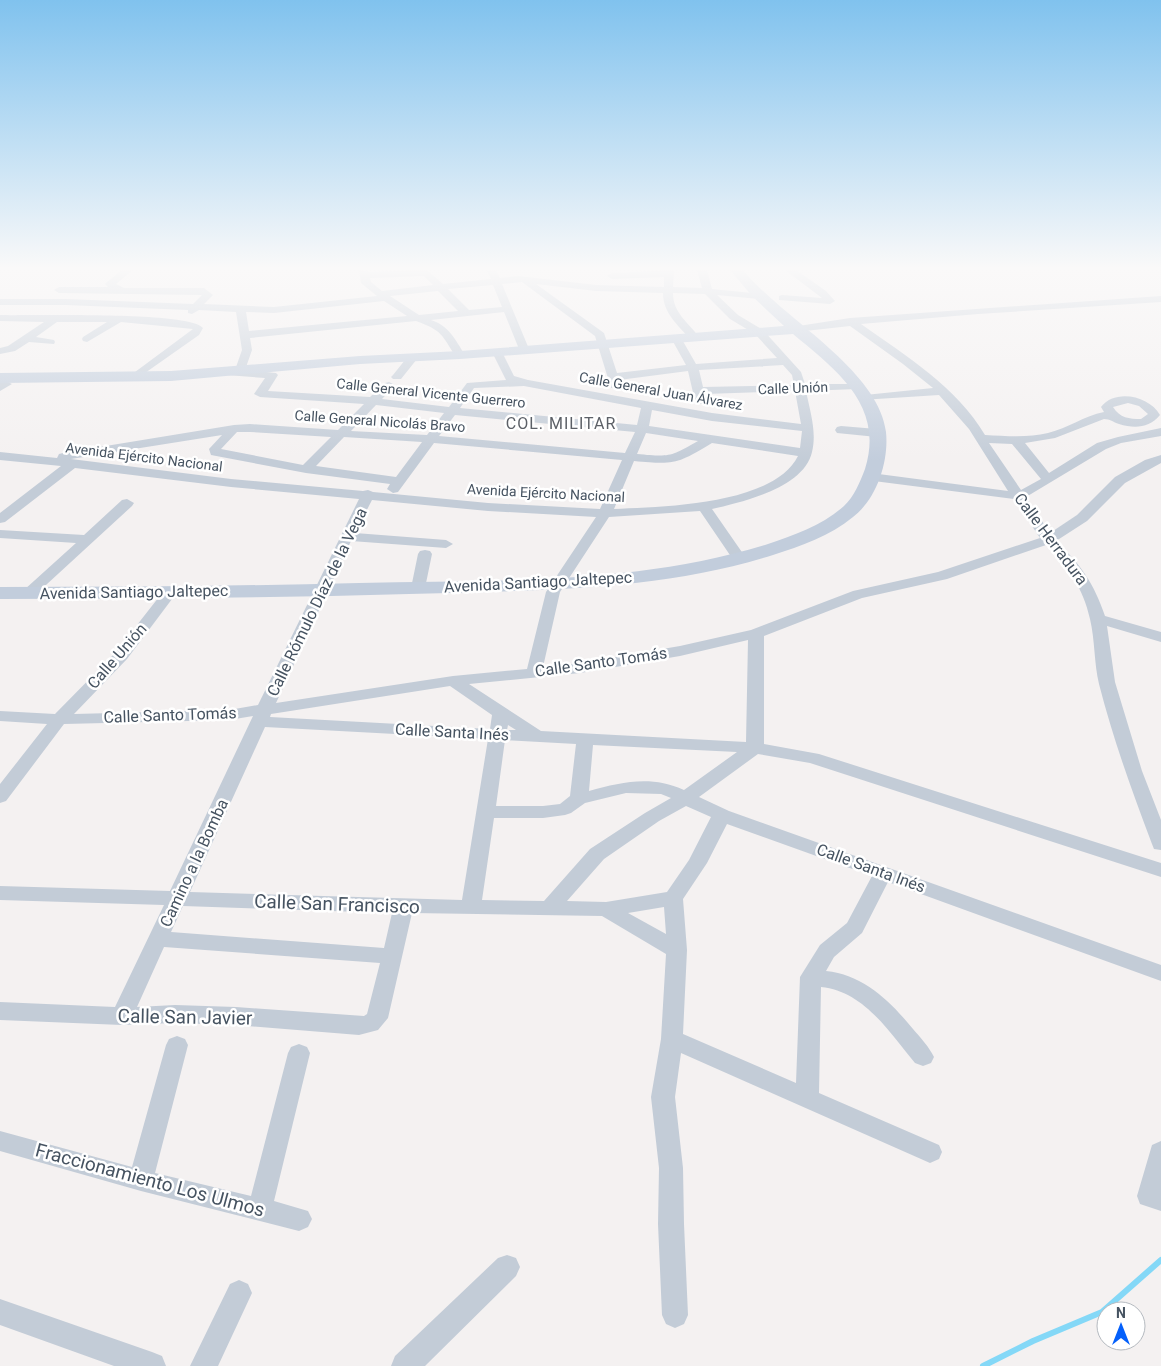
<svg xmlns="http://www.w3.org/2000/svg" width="1161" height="1366" viewBox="0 0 1161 1366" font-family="Roboto,sans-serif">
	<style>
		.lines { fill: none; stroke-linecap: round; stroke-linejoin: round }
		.stream { stroke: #84d8f7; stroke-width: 6 }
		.street { fill: #c3ccd7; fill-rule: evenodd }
		.secondary { fill: #c2cddc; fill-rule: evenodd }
		.labels { text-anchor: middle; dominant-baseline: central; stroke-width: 5; stroke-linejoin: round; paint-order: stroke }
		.far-street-label { font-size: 14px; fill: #465361; stroke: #fff }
		.far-quarter-label { font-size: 16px; letter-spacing: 1px; fill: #5c6067; stroke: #fff }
		.street-label { font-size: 16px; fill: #465361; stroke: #fff }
		.near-street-label { font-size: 19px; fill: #465361; stroke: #fff }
	</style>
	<rect width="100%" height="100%" fill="#f4f1f1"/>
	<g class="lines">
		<path class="stream" d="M 983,1366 L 1033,1341 L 1102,1312 L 1161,1260"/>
		<path class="street" d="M 122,270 L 133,270 L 116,284 L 124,288 L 204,288 L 213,295 L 204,304 L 274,307 L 377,296 L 361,283 L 359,270 L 369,272 L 427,270 L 443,284 L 491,279 L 487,271 L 496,270 L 500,278 L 518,276 L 596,285 L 664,287 L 664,277 L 612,279 L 607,276 L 612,273 L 674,270 L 673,287 L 702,288 L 697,270 L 707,270 L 712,289 L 762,294 L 762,298 L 759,299 L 717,295 L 738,315 L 763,330 L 801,372 L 805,384 L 861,384 L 863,386 L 857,389 L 806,391 C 810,411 817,432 812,452 C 804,488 742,502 712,509 L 746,558 L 744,561 L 734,561 L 700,511 L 609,517 L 560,592 L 543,667 L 580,663 L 680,646 L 751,630 L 853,591 L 938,572 L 1040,538 L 1014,499 L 866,480 L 865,477 L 866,474 L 871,473 L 1008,491 L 969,429 L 939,395 L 861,400 L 859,398 L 861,396 L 865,395 L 933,388 L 903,364 L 850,326 L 796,332 L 791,329 L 792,327 L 850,318 L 1161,296 L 1161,302 L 978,314 L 861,324 C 906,356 957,387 985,435 C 1006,436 1028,438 1048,433 C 1068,428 1084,416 1104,412 L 1101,407 C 1115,388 1150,396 1160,415 C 1149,428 1135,429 1119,424 C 1113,422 1110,419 1104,419 L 1055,438 L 1025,443 L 1049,473 L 1097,443 L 1118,437 L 1161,428 L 1161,436 L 1121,443 L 1106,449 L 1026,497 L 1050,533 L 1077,515 L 1115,477 L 1145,460 L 1161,455 L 1161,463 L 1125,483 L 1087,521 L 1056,541 C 1082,566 1093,582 1105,616 L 1161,632 L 1161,642 L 1107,626 L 1115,682 L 1142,771 L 1161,820 L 1161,850 L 1154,849 L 1152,844 C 1132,791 1113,739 1099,684 C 1094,663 1095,640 1090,619 C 1083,587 1068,568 1046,545 L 947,579 L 862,598 L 764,636 L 764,744 L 819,754 L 1161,863 L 1161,877 L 810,763 L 758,754 L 699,797 L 729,811 L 1161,965 L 1161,981 L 888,882 L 862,933 L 834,957 L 826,971 C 864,975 890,1001 913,1029 C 921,1038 929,1047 934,1057 L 931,1063 L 923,1066 L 915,1063 C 890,1033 864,991 821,987 L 819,1093 L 939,1145 L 942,1152 L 939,1159 L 930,1163 L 921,1159 L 681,1053 L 675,1097 L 683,1168 L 684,1224 L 688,1315 L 684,1324 L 675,1328 L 666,1324 L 662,1315 L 658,1224 L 659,1168 L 651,1097 L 661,1039 L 666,954 L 602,916 L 412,913 L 388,1018 L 378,1030 L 359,1035 L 236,1025 L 175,1023 L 122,1025 L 0,1020 L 0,1002 L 115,1007 L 164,905 L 0,900 L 0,886 L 170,891 L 253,716 L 229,720 L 64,724 L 6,801 L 0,803 L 0,784 L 47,724 L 0,721 L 0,711 L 55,714 L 115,653 L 166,588 L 176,588 L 178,591 L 127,659 L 74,714 L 229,710 L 258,705 L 359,499 L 231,487 L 75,468 L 5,522 L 0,523 L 0,513 L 61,466 L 0,460 L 0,452 L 57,458 L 59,454 L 63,453 L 234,425 L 250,424 L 338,430 L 364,404 L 260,397 L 254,394 L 265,378 L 226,375 L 224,373 L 226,371 L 235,370 L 242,350 L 236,312 L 199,310 L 192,314 L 188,313 L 188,310 L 66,305 L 0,305 L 0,299 L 66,299 L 193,304 L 202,295 L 59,293 L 54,290 L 59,287 L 108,287 L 105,284 L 107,282 ZM 424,276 L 433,285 L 382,291 L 371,282 L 370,278 ZM 522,282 L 595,336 L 611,388 L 619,388 L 621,386 L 619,380 L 688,371 L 695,401 L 701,404 L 707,401 L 705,394 L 795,391 L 801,424 L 712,413 L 528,380 L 514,376 L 502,352 L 497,349 L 492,352 L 506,380 L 467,383 L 449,407 L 382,399 L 395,385 L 389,382 L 385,383 L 370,397 L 268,391 L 278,375 L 276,373 L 245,370 L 252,350 L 250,338 L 416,321 C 443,331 441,334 456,357 L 460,358 L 465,355 C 455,339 449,326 431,320 L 504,312 L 519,349 L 520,351 L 528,351 L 529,349 L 502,284 ZM 536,284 L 596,291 L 663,293 C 663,313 678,325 690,339 L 694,340 L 699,337 C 688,322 673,313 673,293 L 705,294 L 730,319 L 755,334 L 777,358 L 696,364 L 680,336 L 676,335 L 671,338 L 686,365 L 617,373 L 604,333 ZM 493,285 L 502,307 L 469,310 L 448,289 ZM 438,291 L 458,311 L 419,315 L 390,296 ZM 384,301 L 407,316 L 249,331 L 246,312 L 274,313 ZM 783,365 L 792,375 L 794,385 L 703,387 L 699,370 ZM 524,386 L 641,408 L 637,425 L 460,408 L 474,388 ZM 1128,403 L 1139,406 L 1148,414 L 1141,419 C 1129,419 1120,418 1113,407 ZM 376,405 L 444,413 L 427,435 L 351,431 ZM 652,410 L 712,421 L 802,431 L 800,448 L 649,426 ZM 455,415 L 635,432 L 625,453 L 439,436 ZM 237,432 L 250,432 L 331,437 L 303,465 L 221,449 ZM 646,433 L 698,441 C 670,457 670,457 637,454 ZM 222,435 L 209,449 L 211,455 L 306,473 L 390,484 L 387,489 L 393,493 L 398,492 L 434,443 L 622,460 L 600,509 L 488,503 L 373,492 L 368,490 L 363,491 L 231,479 L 71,459 ZM 344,437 L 422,442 L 396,477 L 316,466 ZM 712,443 L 798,456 C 774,505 662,507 614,509 L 634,461 C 675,465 677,464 712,443 ZM 989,443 L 1012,444 L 1041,479 L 1021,490 ZM 372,500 L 488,511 L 596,517 L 546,592 L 527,669 L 453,676 L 276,703 L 351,541 L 446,548 L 453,544 L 446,540 L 355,533 ZM 748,640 L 746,742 L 541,731 L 469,684 L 580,673 L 680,656 ZM 450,686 L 492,715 L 490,729 L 270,717 L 271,714 ZM 508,725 L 516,730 L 507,730 ZM 265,727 L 488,739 L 462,900 L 190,892 ZM 505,740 L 576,744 L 570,796 L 560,804 L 543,806 L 496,806 ZM 593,745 L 737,752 L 684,790 C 651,775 622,782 589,791 ZM 626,793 L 661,794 L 671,798 L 645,813 L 590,849 L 544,901 L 482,900 L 494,818 L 543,818 L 565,815 L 571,813 L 585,803 ZM 686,806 L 711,817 L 689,860 L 667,892 L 606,902 L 567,901 L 604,859 L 659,821 ZM 727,824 L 872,876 L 847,923 L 820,945 L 800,977 L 796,1083 L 683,1034 L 687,950 L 683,899 L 707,863 ZM 183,906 L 392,913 L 384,948 L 171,932 ZM 664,907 L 666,934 L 628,913 ZM 164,947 L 380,963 L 367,1014 L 364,1016 L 236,1007 L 175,1005 L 137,1007 Z
			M 785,270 L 796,270 L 826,291 L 835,301 L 830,304 L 779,300 L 779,296 L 782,295 L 822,298 Z
			M 0,315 C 30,316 190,311 203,328 L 199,335 L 135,380 L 129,377 L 131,375 L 193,329 L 121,322 L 87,342 L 83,341 L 82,339 L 83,337 L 107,322 L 57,322 L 36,337 L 54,340 L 55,342 L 54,344 L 29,342 L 15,351 L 0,354 L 0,348 L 8,346 L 44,322 L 0,321 Z
			M 413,354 L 418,357 L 417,359 L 401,379 L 393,379 L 391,377 L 393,375 L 409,355 Z
			M 6,381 L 12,384 L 0,391 L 0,383 Z
			M 841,426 L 877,429 L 883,433 L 877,437 L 837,433 L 835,430 L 837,427 Z
			M 127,499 L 134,503 L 132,506 L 34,596 L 24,596 L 22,593 L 24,590 L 76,543 L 0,538 L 0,530 L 84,535 L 122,500 Z
			M 425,550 L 430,551 L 432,554 L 425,588 L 423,591 L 413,591 L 411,588 L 418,554 L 420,551 Z
			M 177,1036 L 185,1039 L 188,1045 L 155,1173 L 251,1196 L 288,1053 L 291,1047 L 299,1044 L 307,1047 L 310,1053 L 274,1201 L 308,1211 L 312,1219 L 308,1227 L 299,1231 L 141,1191 L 0,1151 L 0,1131 L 132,1167 L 166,1045 L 169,1039 Z
			M 1161,1141 L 1161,1211 L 1140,1204 L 1137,1196 L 1152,1145 Z
			M 507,1255 L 516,1258 L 520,1267 L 516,1276 L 425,1366 L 391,1366 L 395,1356 L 498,1258 Z
			M 239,1280 L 248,1284 L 252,1293 L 218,1366 L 190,1366 L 230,1284 Z
			M 0,1299 L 152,1352 L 162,1356 L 166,1366 L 114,1366 L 0,1325 Z"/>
		<path class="secondary" d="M 730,270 L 743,270 C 783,319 878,369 886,432 C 889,461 877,499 853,517 C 830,536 801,546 773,555 C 656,592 531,590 409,594 C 273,598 136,599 0,599 L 0,587 C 120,587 239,586 359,583 C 494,580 637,585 768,544 C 794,535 823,525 844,506 C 854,497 860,482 865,469 C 885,405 836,370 793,334 L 460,359 L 360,364 L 171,381 L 0,383 L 0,373 L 171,371 L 360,356 L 460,351 L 784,326 L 752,296 Z"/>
	</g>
	<linearGradient id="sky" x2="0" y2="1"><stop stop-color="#80c2ee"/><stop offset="0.58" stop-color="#faf9f9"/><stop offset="1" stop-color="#faf9f9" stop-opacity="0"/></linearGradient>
	<rect width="1161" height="462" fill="url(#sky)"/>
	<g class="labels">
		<g class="far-street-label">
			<text transform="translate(793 388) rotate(-2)">Calle Unión</text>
			<text transform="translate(661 391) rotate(10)">Calle General Juan Álvarez</text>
			<text transform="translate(431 393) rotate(6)">Calle General Vicente Guerrero</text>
			<text transform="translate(380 421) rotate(4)">Calle General Nicolás Bravo</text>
			<text transform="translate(144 457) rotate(7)">Avenida Ejército Nacional</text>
			<text transform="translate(546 493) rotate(3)">Avenida Ejército Nacional</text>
		</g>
		<g class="far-quarter-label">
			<text x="561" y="423">COL. MILITAR</text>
		</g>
		<g class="street-label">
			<text transform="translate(1051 539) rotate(53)">Calle Herradura</text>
			<text transform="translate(538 582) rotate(-3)">Avenida Santiago Jaltepec</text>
			<text transform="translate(134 592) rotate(-1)">Avenida Santiago Jaltepec</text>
			<text transform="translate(317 602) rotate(-64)">Calle Rómulo Díaz de la Vega</text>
			<text transform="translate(117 656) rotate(-49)">Calle Unión</text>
			<text transform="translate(601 662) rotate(-8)">Calle Santo Tomás</text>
			<text transform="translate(170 715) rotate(-2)">Calle Santo Tomás</text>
			<text transform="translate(452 732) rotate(3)">Calle Santa Inés</text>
			<text transform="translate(194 863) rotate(-65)">Camino a la Bomba</text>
			<text transform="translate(871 868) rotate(20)">Calle Santa Inés</text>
		</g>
		<g class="near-street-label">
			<text transform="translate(337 904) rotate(2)">Calle San Francisco</text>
			<text transform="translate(185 1017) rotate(1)">Calle San Javier</text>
			<text transform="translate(150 1180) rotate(15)">Fraccionamiento Los Ulmos</text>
		</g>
	</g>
	<g transform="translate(1121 1326)"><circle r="24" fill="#ffffff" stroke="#b5bac0"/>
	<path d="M0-4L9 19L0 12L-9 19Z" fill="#0460fb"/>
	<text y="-8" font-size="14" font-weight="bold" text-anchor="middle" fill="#465361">N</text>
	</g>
</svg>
